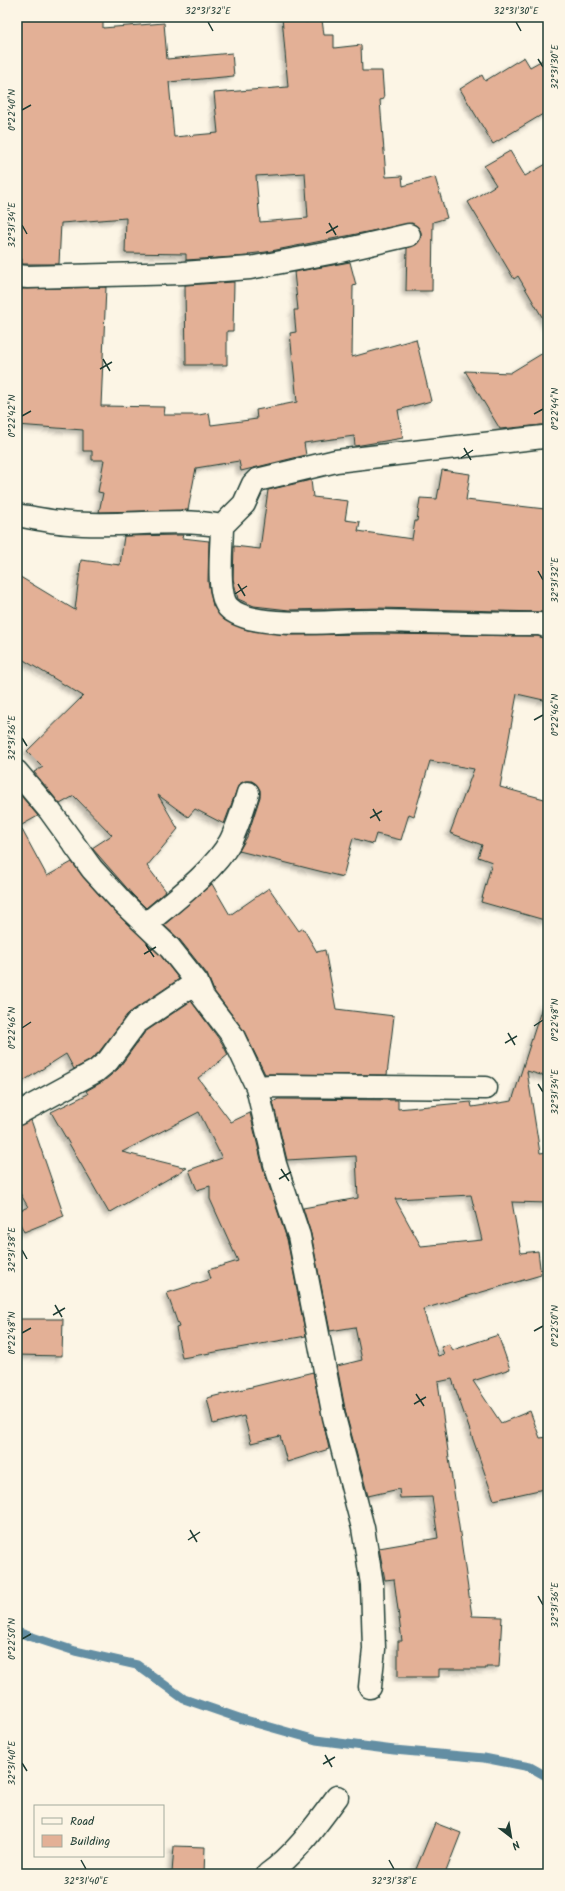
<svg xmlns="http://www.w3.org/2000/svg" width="565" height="1891" viewBox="0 0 565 1891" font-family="Kalam,sans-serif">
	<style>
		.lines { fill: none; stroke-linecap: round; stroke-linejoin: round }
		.stream { stroke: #638ea3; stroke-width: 9 }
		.building { fill: #e3b096; stroke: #1f3d34; fill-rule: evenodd; filter: url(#shadow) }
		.minor-casing { stroke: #1f3d34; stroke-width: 25 }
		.minor { stroke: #fcf5e5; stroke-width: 22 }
		.ticks { fill: none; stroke: #1f3d34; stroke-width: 1.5 }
		.neatline { fill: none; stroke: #1f3d34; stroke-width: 1.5 }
		.ticks-label { font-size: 10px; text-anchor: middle; fill: #1f3d34 }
	</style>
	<defs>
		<filter id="shadow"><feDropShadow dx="-3.5" dy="3.5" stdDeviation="2" flood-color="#0004"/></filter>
	</defs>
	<rect width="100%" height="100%" fill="#fcf5e5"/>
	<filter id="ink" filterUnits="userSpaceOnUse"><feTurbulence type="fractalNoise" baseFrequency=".025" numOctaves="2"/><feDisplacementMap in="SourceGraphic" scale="8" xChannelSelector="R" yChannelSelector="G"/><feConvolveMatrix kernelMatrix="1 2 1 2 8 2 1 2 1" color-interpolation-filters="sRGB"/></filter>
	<g filter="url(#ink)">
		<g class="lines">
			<path class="stream" d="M 17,1632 L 75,1651 L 137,1665 L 184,1699 L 242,1719 L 316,1740 L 394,1750 L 484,1758 L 530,1767 L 548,1777"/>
		</g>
		<path class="building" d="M 17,17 L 103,17 L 103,28 L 164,23 L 167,59 L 232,53 L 234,76 L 169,82 L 174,137 L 218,133 L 214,93 L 288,87 L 282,17 L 305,17 L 305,22 L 322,20 L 324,35 L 334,35 L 334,48 L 361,45 L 362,71 L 382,71 L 384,99 L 380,100 L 386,177 L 402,176 L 403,186 L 435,177 L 447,218 L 433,222 L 432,291 L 406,291 L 407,248 L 417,244 L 421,238 L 421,232 L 418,227 L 412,223 L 266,252 L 249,254 L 248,256 L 186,260 L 186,254 L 125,253 L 126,218 L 61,223 L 59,264 L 22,264 L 22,259 L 17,258 ZM 305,173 L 308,218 L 260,222 L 256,176 Z
			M 524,57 L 530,67 L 548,57 L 548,111 L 493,144 L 460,89 L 482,75 L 485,81 Z
			M 510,151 L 525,176 L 548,163 L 548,327 L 518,276 L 514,279 L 468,202 L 496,185 L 484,166 Z
			M 350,262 L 356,285 L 353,286 L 352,357 L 416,339 L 431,401 L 398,410 L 403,438 L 355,446 L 354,436 L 304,443 L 306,455 L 241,471 L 239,461 L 196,468 L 188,510 L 99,512 L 103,493 L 98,492 L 104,460 L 92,460 L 92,451 L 83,451 L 83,430 L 17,425 L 17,324 L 19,324 L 21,289 L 106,287 L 101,406 L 165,407 L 164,415 L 199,415 L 209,413 L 211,425 L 257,419 L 256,410 L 297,402 L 290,333 L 296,332 L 294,310 L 298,310 L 294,272 Z
			M 234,282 L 233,331 L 227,331 L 227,365 L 186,365 L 185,285 Z
			M 548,350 L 548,426 L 542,425 L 500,429 L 465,371 L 510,373 Z
			M 442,470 L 470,474 L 466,500 L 545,509 L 548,524 L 548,614 L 540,612 L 379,608 L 289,610 L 254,606 L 238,599 L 233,579 L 234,546 L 260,549 L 268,490 L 311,480 L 313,497 L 348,501 L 345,520 L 360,522 L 358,531 L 412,539 L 415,521 L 417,521 L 420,498 L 437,499 Z
			M 183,535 L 182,538 L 209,541 L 208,582 L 213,606 L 224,620 L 247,630 L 289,635 L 379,634 L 538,636 L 548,639 L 548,701 L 517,694 L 500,787 L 548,800 L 548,921 L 481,902 L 492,862 L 478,857 L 482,845 L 450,833 L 474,769 L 430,761 L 414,816 L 409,814 L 401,840 L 376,834 L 373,844 L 353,838 L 343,877 L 239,851 L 247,837 L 260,797 L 260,790 L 257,785 L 252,781 L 245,781 L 239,784 L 224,824 L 195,809 L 188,817 L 158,795 L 178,829 L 147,866 L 166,891 L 146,908 L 132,894 L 92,848 L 112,835 L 74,796 L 60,804 L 34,772 L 43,767 L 27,751 L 83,696 L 17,656 L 17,575 L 75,610 L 81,560 L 120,565 L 124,536 Z
			M 17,791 L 38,816 L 20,826 L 47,876 L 72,862 L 83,877 L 114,911 L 161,956 L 179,979 L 129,1013 L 99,1052 L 89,1061 L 74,1069 L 66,1054 L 17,1085 Z
			M 212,884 L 230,915 L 269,888 L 299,931 L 303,928 L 317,952 L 325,950 L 336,1009 L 394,1016 L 387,1075 L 265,1074 L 244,1031 L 214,991 L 207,974 L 180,940 L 164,925 Z
			M 191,1001 L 222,1043 L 228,1055 L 198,1078 L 231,1122 L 250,1113 L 263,1168 L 287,1239 L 306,1336 L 182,1358 L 176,1328 L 179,1327 L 167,1293 L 211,1279 L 208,1270 L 238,1261 L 210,1199 L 210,1186 L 197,1190 L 189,1170 L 222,1158 L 199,1112 L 122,1152 L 187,1168 L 109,1213 L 51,1112 L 88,1094 L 86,1091 L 104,1081 L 118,1069 L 145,1032 Z
			M 543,1004 L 548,1004 L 548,1077 L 527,1071 L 540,1153 L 548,1152 L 548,1203 L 512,1202 L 521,1253 L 538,1251 L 541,1275 L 423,1309 L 438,1356 L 444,1354 L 441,1347 L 449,1344 L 453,1350 L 498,1335 L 510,1369 L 473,1381 L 501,1423 L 530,1411 L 540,1438 L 548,1437 L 548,1488 L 494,1500 L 452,1379 L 438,1382 L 472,1616 L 502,1617 L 499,1667 L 486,1667 L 486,1669 L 439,1669 L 439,1677 L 398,1677 L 398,1641 L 402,1641 L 394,1579 L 385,1580 L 379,1548 L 438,1538 L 432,1497 L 400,1498 L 399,1489 L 368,1496 L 346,1414 L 337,1366 L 362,1360 L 355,1327 L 330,1331 L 311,1234 L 303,1208 L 358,1198 L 356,1156 L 287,1160 L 273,1102 L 278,1099 L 398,1100 L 398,1109 L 471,1102 L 472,1107 L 512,1101 ZM 471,1195 L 482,1240 L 421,1246 L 395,1199 Z
			M 21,1089 L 23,1096 L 17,1100 L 17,1090 Z
			M 31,1120 L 64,1216 L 24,1232 L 17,1217 L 17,1212 L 28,1207 L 17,1188 L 17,1126 Z
			M 17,1319 L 63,1319 L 62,1356 L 17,1355 Z
			M 313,1372 L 329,1449 L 287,1462 L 280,1436 L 251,1443 L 244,1416 L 213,1424 L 207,1398 Z
			M 435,1823 L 461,1833 L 445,1874 L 414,1874 Z
			M 174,1846 L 205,1847 L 204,1874 L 172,1873 Z"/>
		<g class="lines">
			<g class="minor-casing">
				<path id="minor" d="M 17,276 L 28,277 L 183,273 L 250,268 L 340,251 L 409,235
					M 543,437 L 336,461 L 257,480 L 253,484 L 244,504 L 222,526 C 222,545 216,593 228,607 C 238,618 262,621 276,622 C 310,625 345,620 379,621 C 433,622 486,624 540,624 L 548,627
					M 17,515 C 34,518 52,522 69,523 C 120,528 172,517 222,526
					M 17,772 L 50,811 L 92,869 L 123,903 L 170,948 L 197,982 L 203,997 L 233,1036 L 257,1087 L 271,1086 L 486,1088
					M 146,924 C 172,902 213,872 230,842 C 238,826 243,809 248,793
					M 257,1087 L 275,1164 L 299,1236 L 334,1417 L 363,1528 L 372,1584 L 374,1649 L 370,1687
					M 17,1114 L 96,1071 L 108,1061 L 136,1023 L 197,982
					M 268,1874 C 297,1853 316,1825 337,1797"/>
			</g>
			<use href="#minor" class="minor"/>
		</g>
	</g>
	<path class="ticks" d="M 208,22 L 213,31M 516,22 L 521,31M 538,59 L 543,67M 22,110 L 31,105M 329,223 L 336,235M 22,225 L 27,234M 326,233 L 338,226M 103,359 L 110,371M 100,369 L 112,362M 534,414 L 543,409M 22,416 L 31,411M 464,448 L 471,460M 461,458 L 473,450M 538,571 L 543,580M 238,584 L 245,596M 235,594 L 247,586M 534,720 L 543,715M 22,738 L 27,746M 373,809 L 380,821M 370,818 L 382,811M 146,945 L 154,957M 144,954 L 156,947M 534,1026 L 543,1020M 22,1028 L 31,1022M 508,1033 L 515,1045M 505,1043 L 517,1036M 538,1084 L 543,1092M 281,1169 L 289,1181M 279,1179 L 291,1172M 22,1250 L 27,1259M 55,1305 L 62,1317M 53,1315 L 65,1308M 534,1331 L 543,1326M 22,1333 L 31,1328M 416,1394 L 424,1406M 414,1404 L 426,1397M 190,1530 L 197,1542M 188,1540 L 200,1532M 538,1596 L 543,1605M 22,1639 L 31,1634M 325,1755 L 332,1767M 22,1763 L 27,1771M 323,1764 L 335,1757M 81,1860 L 86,1869M 389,1860 L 394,1869"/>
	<rect width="565" height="1891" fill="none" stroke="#fcf5e5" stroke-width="44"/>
	<rect x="34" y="1805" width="130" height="52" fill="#fcf5e5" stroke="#a4ab9e"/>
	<rect x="42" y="1818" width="20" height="6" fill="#fcf5e5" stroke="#a4ab9e"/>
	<text x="70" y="1825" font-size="12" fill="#1f3d34">Road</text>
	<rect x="42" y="1835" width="20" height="12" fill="#e3b096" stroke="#a4ab9e"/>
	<text x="70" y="1845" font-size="12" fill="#1f3d34">Building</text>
	<g transform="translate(511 1837) rotate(149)" stroke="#fcf5e5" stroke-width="3" paint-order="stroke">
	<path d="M0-3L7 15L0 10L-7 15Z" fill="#1f3d34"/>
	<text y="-6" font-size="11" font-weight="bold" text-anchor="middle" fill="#1f3d34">N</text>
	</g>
	<rect x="22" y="22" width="521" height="1847" class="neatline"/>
	<g class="ticks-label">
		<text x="208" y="14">32°31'32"E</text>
		<text x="516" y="14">32°31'30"E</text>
		<text transform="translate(554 67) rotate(-90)" y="4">32°31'30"E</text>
		<text transform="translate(11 110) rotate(-90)" y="4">0°22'40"N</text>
		<text transform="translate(11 225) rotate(-90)" y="4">32°31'34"E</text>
		<text transform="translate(554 409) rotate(-90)" y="4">0°22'44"N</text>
		<text transform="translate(11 416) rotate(-90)" y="4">0°22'42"N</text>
		<text transform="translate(554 580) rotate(-90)" y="4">32°31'32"E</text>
		<text transform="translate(554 715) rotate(-90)" y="4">0°22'46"N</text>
		<text transform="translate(11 738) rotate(-90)" y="4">32°31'36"E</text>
		<text transform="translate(554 1020) rotate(-90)" y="4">0°22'48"N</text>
		<text transform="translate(11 1028) rotate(-90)" y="4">0°22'46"N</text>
		<text transform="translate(554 1092) rotate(-90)" y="4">32°31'34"E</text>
		<text transform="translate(11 1250) rotate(-90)" y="4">32°31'38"E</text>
		<text transform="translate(554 1326) rotate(-90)" y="4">0°22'50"N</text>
		<text transform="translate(11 1333) rotate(-90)" y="4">0°22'48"N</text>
		<text transform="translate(554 1605) rotate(-90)" y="4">32°31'36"E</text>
		<text transform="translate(11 1639) rotate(-90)" y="4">0°22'50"N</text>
		<text transform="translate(11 1763) rotate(-90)" y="4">32°31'40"E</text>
		<text x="86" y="1884">32°31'40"E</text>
		<text x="394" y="1884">32°31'38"E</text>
	</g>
</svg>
